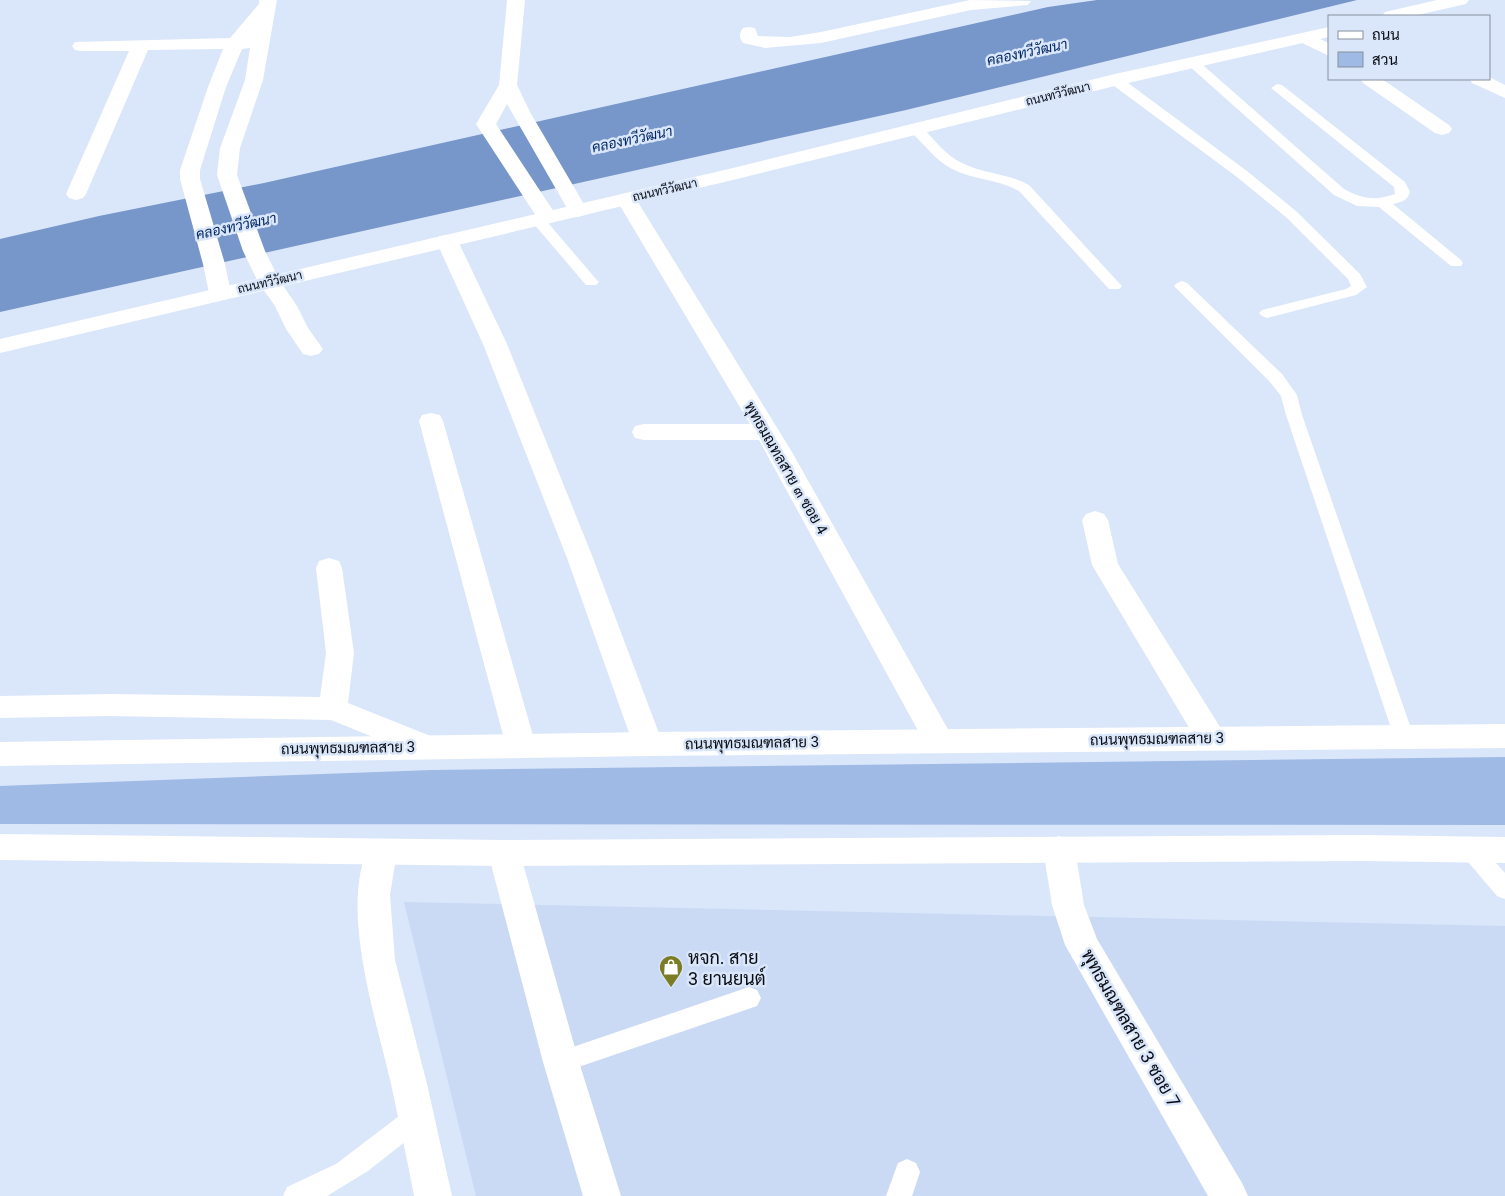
<svg xmlns="http://www.w3.org/2000/svg" width="1505" height="1196" viewBox="0 0 1505 1196" font-family="Roboto,Sarabun,sans-serif">
	<style>
		.built { fill: #cadaf4 }
		.green { fill: #9fbae5 }
		.water { fill: #7796c9 }
		.lines { fill: none; stroke-linecap: round; stroke-linejoin: round }
		.service { fill: #fff; fill-rule: evenodd }
		.minor { fill: #fff; fill-rule: evenodd }
		.secondary { fill: #fff; fill-rule: evenodd }
		.labels { text-anchor: middle; dominant-baseline: central; stroke-width: 5; stroke-linejoin: round; paint-order: stroke }
		.far-street-label { font-size: 12px; fill: #080c12; stroke: #dae6fa }
		.far-water-label { font-size: 14px; font-style: italic; fill: #022763; stroke: #dae6fa }
		.street-label { font-size: 15px; fill: #080c12; stroke: #dae6fa }
		.near-poi-label { font-size: 18px; fill: #080c12; stroke: #dae6fa; text-anchor: start }
		.near-street-label { font-size: 18px; fill: #080c12; stroke: #dae6fa }
	</style>
	<rect width="100%" height="100%" fill="#dae6fa"/>
	<path class="built" d="M 404,902 L 1505,926 L 1505,1196 L 476,1196 Z"/>
	<path class="green" d="M 1505,757 L 1505,825 L 0,824 L 0,786 L 432,770 Z"/>
	<path class="water" d="M 1097,0 L 1357,0 L 906,110 L 0,312 L 0,239 L 99,216 L 264,183 L 1048,7 Z"/>
	<g class="lines">
		<path class="service" d="M 1192,58 L 1196,59 L 1344,189 C 1362,199 1375,201 1395,194 L 1394,187 L 1271,88 L 1277,84 L 1282,85 L 1405,182 L 1410,192 C 1407,201 1402,202 1393,204 L 1461,260 L 1463,263 L 1461,266 L 1451,266 L 1379,207 L 1357,206 L 1334,195 L 1188,65 L 1186,62 L 1188,59 Z
			M 1115,76 L 1120,77 L 1247,171 L 1297,212 L 1360,274 L 1367,287 L 1356,295 L 1267,318 L 1262,316 L 1259,313 L 1262,310 L 1346,289 L 1351,286 L 1348,279 L 1287,218 L 1237,177 L 1110,83 L 1109,80 L 1110,77 Z
			M 916,125 L 921,126 C 934,139 945,155 962,163 C 983,174 1008,173 1029,185 L 1119,283 L 1122,286 L 1119,289 L 1109,289 L 1019,191 C 998,179 973,180 952,169 C 936,161 924,144 911,132 L 909,129 Z
			M 538,216 L 543,217 L 596,279 L 599,282 L 596,285 L 586,285 L 533,223 L 531,220 L 533,217 Z
			M 1182,281 L 1187,283 L 1282,374 L 1297,395 L 1302,415 L 1414,737 L 1411,743 L 1404,745 L 1397,743 L 1394,737 L 1286,415 L 1281,396 L 1270,382 L 1174,286 L 1177,283 Z
			M 1471,841 L 1479,844 L 1505,873 L 1505,899 L 1497,896 L 1463,856 L 1460,850 L 1463,844 Z
			M 749,987 L 757,990 L 761,998 L 757,1006 L 561,1073 L 552,1070 L 549,1062 L 552,1054 L 561,1051 Z
			M 416,1106 L 425,1110 L 428,1118 L 425,1126 L 368,1171 L 327,1196 L 283,1196 L 287,1187 L 336,1164 L 407,1110 Z
			M 907,1159 L 916,1163 L 920,1172 L 912,1196 L 886,1196 L 898,1163 Z"/>
		<path class="minor" d="M 259,0 L 277,0 L 263,80 L 240,148 L 237,175 L 265,251 L 280,281 L 297,306 L 308,328 L 323,349 L 319,354 L 311,356 L 303,354 L 286,329 L 275,306 L 258,282 L 243,251 L 217,175 L 220,148 L 245,80 L 250,48 L 242,49 L 226,87 L 200,170 L 200,179 L 225,264 L 231,293 L 228,298 L 220,300 L 212,298 L 209,293 L 203,264 L 180,179 L 180,170 L 208,87 L 223,49 L 148,50 L 86,194 L 83,198 L 76,200 L 69,198 L 66,194 L 129,51 L 81,51 L 75,50 L 72,46 L 75,42 L 230,38 L 259,4 Z
			M 507,0 L 525,0 L 517,85 L 530,112 L 588,211 L 585,215 L 578,217 L 571,215 L 507,104 L 496,124 L 558,218 L 554,222 L 547,224 L 540,222 L 476,124 L 499,85 Z
			M 970,0 L 1031,1 L 1028,5 L 971,10 L 821,43 L 765,48 L 743,43 C 739,38 739,33 743,28 L 749,27 L 755,28 L 758,36 L 790,37 L 821,32 Z
			M 1306,33 L 1329,43 L 1329,56 L 1300,42 L 1297,38 L 1300,34 Z
			M 1489,77 L 1505,85 L 1505,98 L 1472,83 L 1470,79 L 1489,79 Z
			M 1361,79 L 1382,79 L 1449,125 L 1452,129 L 1449,133 L 1442,135 L 1435,133 L 1363,83 Z
			M 626,193 L 633,195 L 636,199 L 792,452 L 950,733 L 954,741 L 950,749 L 939,753 L 928,749 L 759,440 L 644,440 L 635,438 L 632,432 L 635,426 L 644,424 L 750,424 L 616,199 L 619,195 Z
			M 447,235 L 455,236 L 458,241 L 507,344 L 593,558 L 663,744 L 659,752 L 648,756 L 637,752 L 633,744 L 567,558 L 483,344 L 436,241 L 439,236 Z
			M 431,413 L 440,415 L 443,421 L 536,746 L 532,754 L 521,758 L 510,754 L 506,746 L 419,421 L 422,415 Z
			M 1095,511 L 1104,514 L 1108,520 L 1118,564 L 1222,730 L 1226,738 L 1222,746 L 1211,750 L 1200,746 L 1092,565 L 1082,520 L 1086,514 Z
			M 329,558 L 339,561 L 342,568 L 354,653 L 348,703 L 438,739 L 442,747 L 438,755 L 427,759 L 331,720 L 110,716 L 0,718 L 0,696 L 110,694 L 320,697 L 326,653 L 316,568 L 319,561 Z
			M 1059,836 L 1070,840 L 1075,849 L 1084,905 L 1097,939 L 1242,1183 L 1248,1196 L 1208,1196 L 1065,945 L 1052,905 L 1043,849 L 1048,840 Z
			M 381,839 L 392,843 L 397,852 L 390,895 L 395,960 L 427,1084 L 452,1196 L 414,1196 C 407,1159 399,1121 391,1084 C 376,1017 338,908 370,843 Z
			M 504,840 L 515,843 L 520,853 L 579,1062 L 621,1196 L 583,1196 L 543,1062 L 488,853 L 493,843 Z"/>
		<path class="secondary" d="M 1437,0 L 1469,0 L 1466,4 L 1413,16 L 1382,16 L 1385,12 Z
			M 1329,27 L 1329,37 L 1115,86 L 733,180 L 0,353 L 0,339 L 733,168 L 1115,74 Z
			M 1505,724 L 1505,748 L 648,756 L 0,766 L 0,742 L 648,732 Z
			M 0,834 L 504,840 L 1362,835 L 1505,837 L 1505,863 L 1362,861 L 504,866 L 0,860 Z"/>
	</g>
	<defs>
		<g id="shop-pin" transform="scale(1.25)"><path d="M0 17L-7.5 6A9.5 9.5 0 1 1 7.5 6Z" fill="#7b7c24" stroke="#dae6fa"/><path d="M-5-2.5h2.3a2.7 3.5 0 0 1 5.4 0H5L5.5 6h-11ZM-1.5-2.5h3a1.5 2.3 0 0 0-3 0Z" fill="#fff"/></g>
	</defs>
	<g fill-rule="evenodd">
		<use href="#shop-pin" x="671" y="967"/>
	</g>
	<g class="labels">
		<g class="far-street-label">
			<text transform="translate(1058 94) rotate(-14)">ถนนทวีวัฒนา</text>
			<text transform="translate(665 190) rotate(-13)">ถนนทวีวัฒนา</text>
			<text transform="translate(270 282) rotate(-13)">ถนนทวีวัฒนา</text>
		</g>
		<g class="far-water-label">
			<text transform="translate(1027 52) rotate(-12)">คลองทวีวัฒนา</text>
			<text transform="translate(632 139) rotate(-12)">คลองทวีวัฒนา</text>
			<text transform="translate(236 226) rotate(-12)">คลองทวีวัฒนา</text>
		</g>
		<g class="street-label">
			<text transform="translate(786 468) rotate(60)">พุทธมณทลสาย ๓ ซอย 4</text>
			<text transform="translate(1157 739) rotate(-1)">ถนนพุทธมณฑลสาย 3</text>
			<text transform="translate(752 743) rotate(-1)">ถนนพุทธมณฑลสาย 3</text>
			<text transform="translate(348 748) rotate(-1)">ถนนพุทธมณฑลสาย 3</text>
		</g>
		<g class="near-poi-label">
			<text x="688" y="957">หจก. สาย<tspan x="688" dy="21">3 ยานยนต์</tspan></text>
		</g>
		<g class="near-street-label">
			<text transform="translate(1131 1028) rotate(60)">พุทธมณฑลสาย 3 ซอย 7</text>
		</g>
	</g>
	<rect x="1328" y="15" width="162" height="65" fill="#dae6fa" stroke="#868f9d"/>
	<rect x="1338" y="31" width="25" height="8" fill="#ffffff" stroke="#868f9d"/>
	<text x="1372" y="40" font-size="15" fill="#080c12">ถนน</text>
	<rect x="1338" y="52" width="25" height="15" fill="#9fbae5" stroke="#868f9d"/>
	<text x="1372" y="65" font-size="15" fill="#080c12">สวน</text>
</svg>
